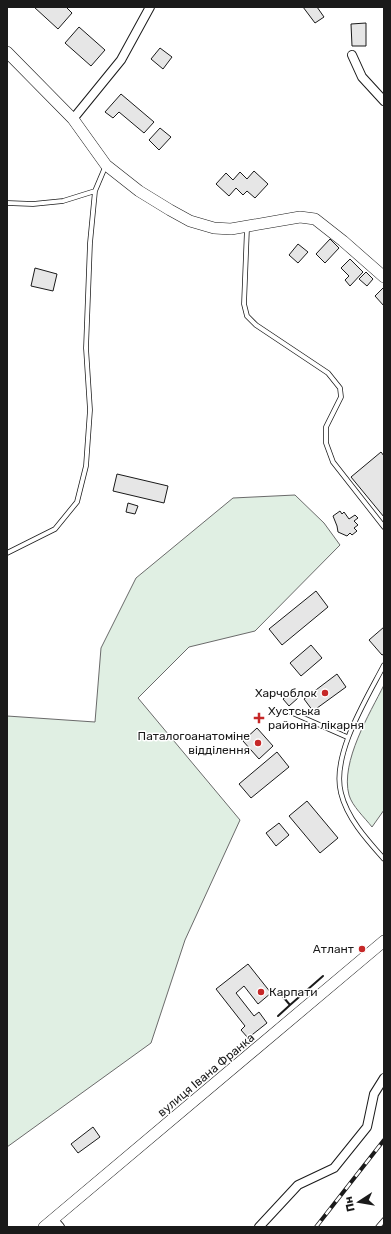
<svg xmlns="http://www.w3.org/2000/svg" width="391" height="1234" viewBox="0 0 391 1234" font-family="Rubik,sans-serif">
	<style>
		.green { fill: #e0efe3; stroke: #6a6a6a }
		.building { fill: #e6e6e6; stroke: #1a1a1a }
		.lines { fill: none; stroke-linecap: round; stroke-linejoin: round }
		.lane-casing { stroke: #1a1a1a; stroke-width: 5.5 }
		.street-casing { stroke: #1a1a1a; stroke-width: 10 }
		.secondary-casing { stroke: #1a1a1a; stroke-width: 12 }
		.lane { stroke: #fff; stroke-width: 4 }
		.street { stroke: #fff; stroke-width: 8 }
		.secondary { stroke: #fff; stroke-width: 11 }
		.rail-casing { stroke: #1a1a1a; stroke-width: 4 }
		.rail { stroke: #fff; stroke-width: 2.5; stroke-dasharray: 8; stroke-linecap: butt }
		.wall { stroke: #1a1a1a; stroke-width: 2 }
		.poi-dot { fill: #c62828; stroke: #fff; stroke-width: 1.5 }
		.labels { text-anchor: middle; dominant-baseline: central; stroke-width: 3; stroke-linejoin: round; paint-order: stroke }
		.poi-label { font-size: 12px; fill: #1a1a1a; stroke: #fff; text-anchor: end }
		.street-label { font-size: 12px; fill: #1a1a1a; stroke: #fff }
	</style>
	<rect width="100%" height="100%" fill="#fff"/>
	<path class="green" d="M 295,495 L 324,523 L 340,545 L 255,631 L 189,647 L 138,698 L 240,820 L 185,940 L 151,1043 L 7,1147 L 7,716 L 95,722 L 101,648 L 136,578 L 233,498 Z
		M 384,685 L 384,810 L 372,827 C 365,818 352,806 349,795 C 340,762 370,713 384,685 Z"/>
	<path class="building" d="M 34,7 L 66,7 L 72,13 L 58,29 Z
		M 303,7 L 317,7 L 324,17 L 315,23 Z
		M 366,23 L 366,46 L 352,46 L 351,24 Z
		M 79,27 L 105,50 L 91,66 L 65,43 Z
		M 160,48 L 172,57 L 163,69 L 151,59 Z
		M 121,94 L 154,122 L 144,133 L 119,112 L 113,118 L 105,112 Z
		M 160,128 L 171,137 L 159,150 L 149,140 Z
		M 254,171 L 268,184 L 255,198 L 247,191 L 243,195 L 236,188 L 229,196 L 216,184 L 226,173 L 233,180 L 240,172 L 247,179 Z
		M 330,239 L 339,248 L 325,263 L 316,254 Z
		M 298,244 L 308,252 L 298,263 L 289,255 Z
		M 350,259 L 363,272 L 350,286 L 345,280 L 349,276 L 341,268 Z
		M 35,268 L 57,274 L 53,291 L 31,286 Z
		M 366,272 L 373,279 L 367,286 L 359,279 Z
		M 384,287 L 384,306 L 375,296 Z
		M 381,452 L 384,456 L 384,517 L 351,477 Z
		M 117,474 L 168,486 L 164,503 L 113,491 Z
		M 128,503 L 138,506 L 135,514 L 126,512 Z
		M 340,511 L 342,514 L 344,512 L 349,519 L 355,515 L 358,518 L 354,521 L 358,525 L 354,528 L 357,531 L 352,535 L 350,533 L 347,536 L 338,532 L 337,526 L 333,516 Z
		M 316,591 L 328,607 L 282,645 L 269,629 Z
		M 384,627 L 384,654 L 382,655 L 369,640 Z
		M 311,645 L 322,658 L 301,676 L 290,663 Z
		M 337,674 L 346,687 L 313,711 L 304,699 Z
		M 292,692 L 298,698 L 289,706 L 283,699 Z
		M 257,728 L 273,746 L 259,759 L 243,741 Z
		M 277,752 L 289,767 L 251,798 L 239,784 Z
		M 307,801 L 338,838 L 320,853 L 289,816 Z
		M 279,823 L 289,835 L 276,846 L 266,833 Z
		M 248,964 L 271,993 L 258,1004 L 244,986 L 236,993 L 254,1016 L 259,1012 L 267,1023 L 248,1038 L 241,1030 L 245,1026 L 216,989 Z
		M 93,1127 L 100,1137 L 78,1153 L 71,1144 Z"/>
	<g class="lines">
		<g class="lane-casing">
			<path id="lane" d="M 7,203 L 33,204 L 63,201 L 95,191
				M 247,228 L 244,304 L 247,316 L 256,325 L 328,373 L 340,388 L 341,397 L 326,427 L 326,443 L 333,462 L 384,527
				M 7,553 L 55,529 L 77,502 L 86,466 L 90,410 L 86,348 L 90,243 L 95,191 L 106,165
				M 384,665 C 367,698 331,755 341,793 C 347,818 367,840 384,859
				M 288,711 L 347,737
				M 378,1227 L 384,1220"/>
		</g>
		<g class="street-casing">
			<path id="street" d="M 352,55 L 362,77 L 384,101
				M 73,119 L 121,60 L 150,7
				M 53,1219 L 60,1227
				M 259,1227 L 298,1185 L 334,1168 L 367,1127 L 374,1094 L 384,1078"/>
		</g>
		<g class="secondary-casing">
			<path id="secondary" d="M 7,52 L 73,119 L 106,165 L 139,191 L 170,210 L 190,221 L 214,228 L 231,229 L 300,217 L 315,219 L 343,241 L 384,277
				M 44,1227 L 384,941"/>
		</g>
		<use href="#lane" class="lane"/>
		<use href="#street" class="street"/>
		<use href="#secondary" class="secondary"/>
		<g class="rail-casing">
			<path id="rail" d="M 316,1227 L 384,1140"/>
		</g>
		<use href="#rail" class="rail"/>
		<path class="wall" d="M 278,991 L 290,1005 L 278,1016
			M 290,1005 L 323,976"/>
	</g>
	<g class="poi-dot">
		<circle cx="325" cy="693" r="4"/>
		<path d="M257 712h4v4h4v4h-4v4h-4v-4h-4v-4h4z"/>
		<circle cx="258" cy="743" r="4"/>
		<circle cx="362" cy="949" r="4"/>
		<circle cx="261" cy="992" r="4"/>
	</g>
	<g class="labels">
		<g class="poi-label">
			<text x="317" y="693">Харчоблок</text>
			<text x="268" y="711" text-anchor="start">Хустська<tspan x="268" dy="14">районна лікарня</tspan></text>
			<text x="250" y="736">Паталогоанатоміне<tspan x="250" dy="14">відділення</tspan></text>
			<text x="354" y="949">Атлант</text>
			<text x="269" y="992" text-anchor="start">Карпати</text>
		</g>
		<g class="street-label">
			<text transform="translate(206 1075) rotate(-40)">вулиця Івана Франка</text>
		</g>
	</g>
	<rect width="391" height="1234" fill="none" stroke="#1a1a1a" stroke-width="16"/>
	<g transform="translate(359 1202) rotate(258)" stroke="#ffffff" stroke-width="3" paint-order="stroke">
	<path d="M0-3L7 15L0 10L-7 15Z" fill="#1a1a1a"/>
	<text y="-6" font-size="11" font-weight="bold" text-anchor="middle" fill="#1a1a1a">Пн</text>
	</g>
</svg>
